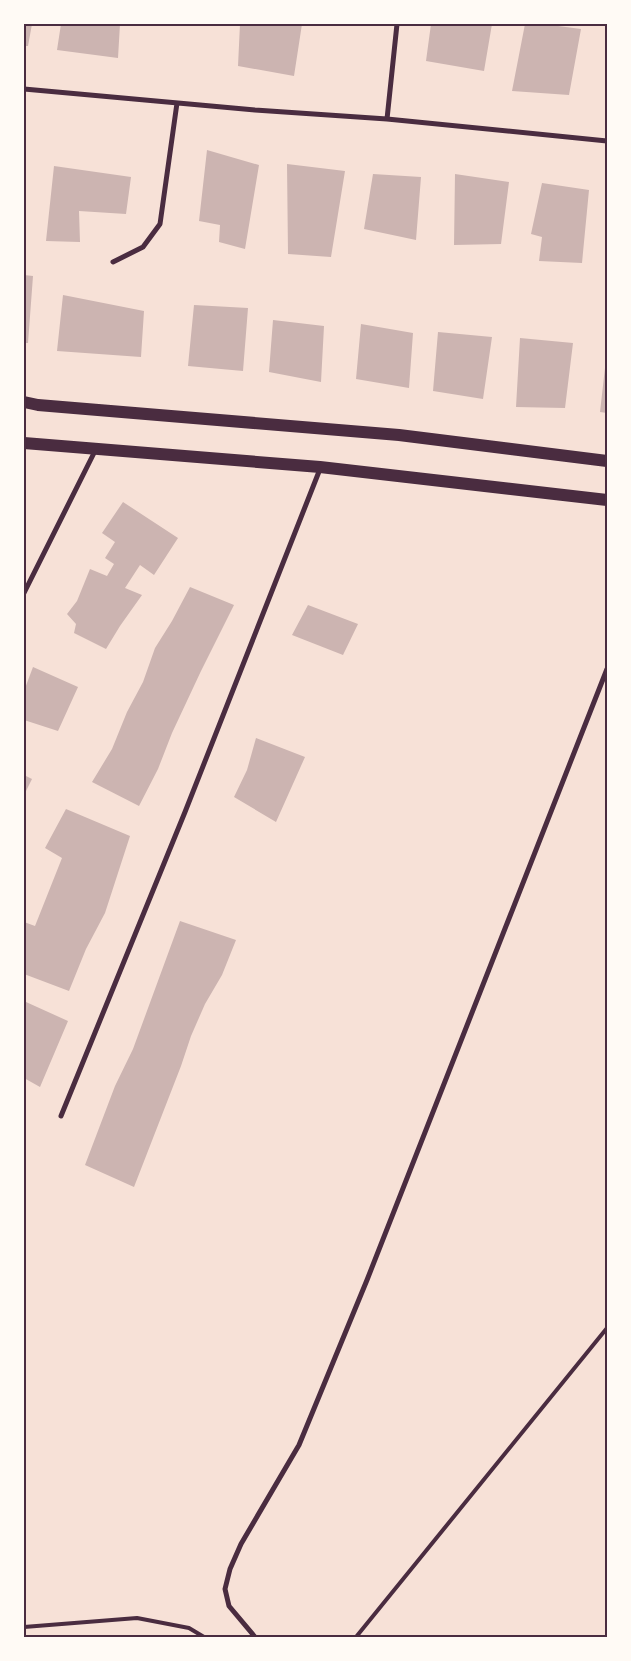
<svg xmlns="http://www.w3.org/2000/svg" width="631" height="1661" viewBox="0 0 631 1661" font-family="'Fira Sans Condensed',sans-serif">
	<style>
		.building { fill: #ccb4b1 }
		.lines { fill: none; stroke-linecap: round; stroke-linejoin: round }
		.service { stroke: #4a2c40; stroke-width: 4 }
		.minor { stroke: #4a2c40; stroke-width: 5 }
		.primary { stroke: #4a2c40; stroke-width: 12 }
		.neatline { fill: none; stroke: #4a2c40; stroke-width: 2 }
	</style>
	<rect width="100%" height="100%" fill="#f7e1d7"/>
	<path class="building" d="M 24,24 L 32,24 L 28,46 L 24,46 Z
		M 61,24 L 120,24 L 118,58 L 57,50 Z
		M 240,24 L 302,24 L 294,76 L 238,66 Z
		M 431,24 L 492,24 L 484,71 L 426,61 Z
		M 525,24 L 543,24 L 581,29 L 569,95 L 512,91 Z
		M 207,150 L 259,165 L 245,249 L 219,242 L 220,225 L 199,221 Z
		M 287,164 L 345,171 L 331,257 L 288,254 Z
		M 54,166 L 131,177 L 126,214 L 79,211 L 80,242 L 46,241 Z
		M 373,174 L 421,177 L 416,240 L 364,229 Z
		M 455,174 L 509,182 L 501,244 L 454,245 Z
		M 542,183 L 589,190 L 582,263 L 539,261 L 542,237 L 531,234 Z
		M 24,275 L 33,276 L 28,343 L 24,343 Z
		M 63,295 L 144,311 L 141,357 L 57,351 Z
		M 194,305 L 248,308 L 243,371 L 188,366 Z
		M 273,320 L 324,326 L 321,382 L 269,372 Z
		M 361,324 L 413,333 L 409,388 L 356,379 Z
		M 438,332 L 492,337 L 483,399 L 433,391 Z
		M 520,338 L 573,343 L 565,408 L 516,407 Z
		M 606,359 L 607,359 L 607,413 L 600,412 Z
		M 123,502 L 178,538 L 154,575 L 140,565 L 125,588 L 142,595 L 120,626 L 106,649 L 74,633 L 76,624 L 67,614 L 77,601 L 90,569 L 107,576 L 114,564 L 105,558 L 115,542 L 102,533 Z
		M 190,587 L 234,605 L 201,671 L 172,733 L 158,769 L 139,806 L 92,782 L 112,749 L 127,712 L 143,682 L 155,648 L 172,621 Z
		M 308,605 L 358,624 L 343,655 L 292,635 Z
		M 33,667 L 78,687 L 58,731 L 24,720 L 24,691 Z
		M 256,738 L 305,757 L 276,822 L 234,797 L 247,770 Z
		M 24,775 L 32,779 L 24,795 Z
		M 66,809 L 130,836 L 105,913 L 86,949 L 69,991 L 24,974 L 24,922 L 35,926 L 62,858 L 45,848 Z
		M 180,921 L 236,940 L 222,975 L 205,1004 L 191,1036 L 181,1066 L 134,1187 L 85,1165 L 115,1086 L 133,1049 Z
		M 26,1002 L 68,1021 L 40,1087 L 24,1078 L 24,1009 Z"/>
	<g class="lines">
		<path class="service" d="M 24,1627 L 137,1618 L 189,1628 L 204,1637
			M 356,1637 L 607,1328"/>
		<path class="minor" d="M 24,89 L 255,110 L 387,119 L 607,141
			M 387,119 L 397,24
			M 113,262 L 143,247 L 160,224 L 177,103
			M 24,593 L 95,451
			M 61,1116 L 185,812 L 320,469
			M 255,1637 L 229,1606 L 225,1589 L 230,1569 L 241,1544 L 299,1445 L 367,1280 L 607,669"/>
		<path class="primary" d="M 24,402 L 38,405 L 399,435 L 607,461
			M 24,443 L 320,467 L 607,500"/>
	</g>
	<rect width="631" height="1661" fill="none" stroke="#fffaf5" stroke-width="50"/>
	<rect x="25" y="25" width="581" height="1611" class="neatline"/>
</svg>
